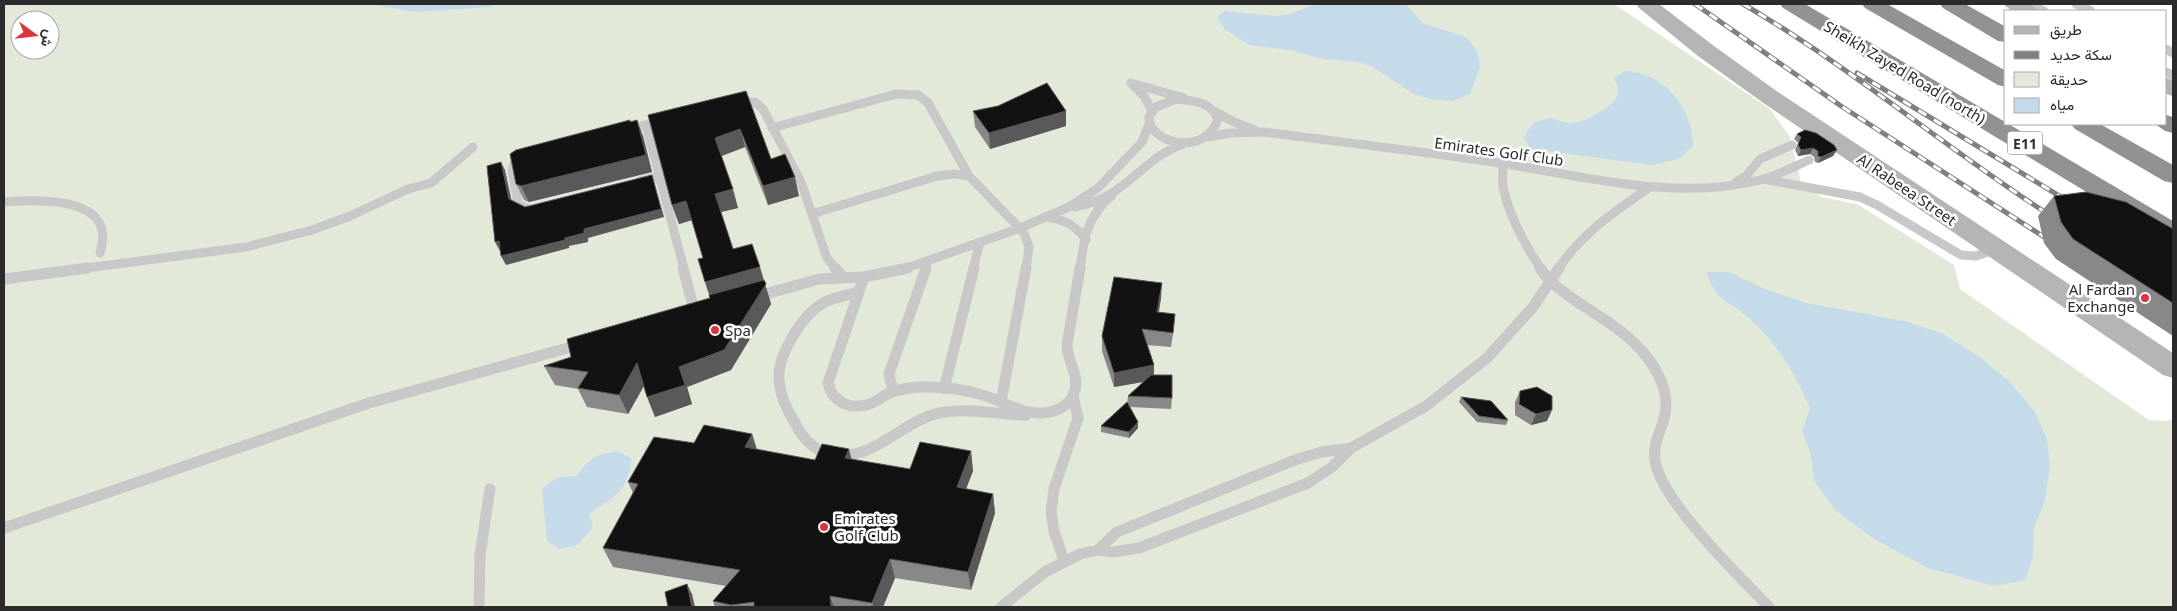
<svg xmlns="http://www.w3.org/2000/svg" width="2177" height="611" font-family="'Noto Sans',Vazirmatn,sans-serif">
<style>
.green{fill:#e2e9d9;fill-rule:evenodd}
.water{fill:#c5dbe9}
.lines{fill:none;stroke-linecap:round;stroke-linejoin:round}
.lane-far1{stroke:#c8c8c8;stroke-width:9}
.lane{stroke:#c8c8c8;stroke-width:11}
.secondary{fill:#b5b5b5;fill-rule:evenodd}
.highway{fill:#929292;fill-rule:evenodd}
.rail-casing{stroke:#808080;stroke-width:5}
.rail{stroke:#fff;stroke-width:3;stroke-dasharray:9;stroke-linecap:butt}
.wall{fill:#888}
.shaded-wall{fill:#595959}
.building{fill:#121212;stroke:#595959}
.poi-dot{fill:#de323f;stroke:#fff;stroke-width:2}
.labels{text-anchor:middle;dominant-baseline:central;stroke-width:5;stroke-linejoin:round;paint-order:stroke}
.shield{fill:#fff;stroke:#6b6b6b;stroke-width:1}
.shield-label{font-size:14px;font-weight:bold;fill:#2b2b2b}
.street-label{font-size:15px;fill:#2b2b2b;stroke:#fff}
.poi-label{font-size:15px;fill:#2b2b2b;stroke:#fff;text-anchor:start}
</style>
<rect width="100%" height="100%" fill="#fff"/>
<path class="green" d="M4,4h1610l156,105 20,28 11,45 20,15 36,7 97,61 6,24 189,131 18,1 6,-3v189h-2169zM20,20h30v30h-30z"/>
<path class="water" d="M366,4h128l-3,3 -74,5z
M1316,4h90l16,19 44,14 12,15 2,15 -10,27 -17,7 -23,-2 -16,-5 -41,-27 -14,-5 -36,-3 -33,-9 -41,-5 -23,-15 -9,-12 7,-7 52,5 13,-2z
M1625,71c39,1 67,36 68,74l-14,14 -27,6 -122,-16 -6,-11c3,-7 8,-14 15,-17 17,-6 16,1 30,2 14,1 46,-16 49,-30 1,-5 -2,-10 -4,-15z
M1706,272h23l36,17 41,14 98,18 39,13 37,23 30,25 25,30 12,27 3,27 -6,38 -10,23 -1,30 -8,23 -31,6 -66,-18 -54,-29 -39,-29 -21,-30 -3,-25 -9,-24 8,-23c-15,-34 -33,-65 -61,-90 -22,-19 -31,-14 -43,-46z
M619,452l12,6c-2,33 -17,39 -42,56l4,13 -15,18 -19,4 -12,-8 -5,-52 15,-12 20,-1c12,-18 20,-23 42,-24z"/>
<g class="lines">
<path class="lane-far1" d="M2028,4l16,7
M2076,4l15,7
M2166,49l7,4
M2166,72l7,3
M1131,83l53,15
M1132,84l12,12 8,15
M1176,99c18,2 34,2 42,20 -13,39 -70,24 -69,-2l7,-10z
M738,102h17l8,7 38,73 26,76 9,11
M1214,111l20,11 21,8
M646,125l38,144
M772,128l124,-34 22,1 10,8 41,73 55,57 5,14 -3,22
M626,130l37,-10
M1208,137l22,-4 34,-1c76,10 153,19 229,30 88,13 179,40 267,18 17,-4 33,-13 49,-20
M523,158l-9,5 -2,7 6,34 11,5
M1503,164c0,8 -1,16 0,23 6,28 22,58 38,82
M1763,179l97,18 17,8 84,50 15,1 20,-7
M640,181l20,-5
M1736,182l10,-6 14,-17 32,-14
M4,202c26,-2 90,-6 98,28 2,8 0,16 -2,23
M1075,207c52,-9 64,-47 108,-63
M812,214l125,-38 17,-2 15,2
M1046,217c17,2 30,8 40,23
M79,269l167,-22 66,-17 38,-14 58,-27 23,-6 42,-36
M904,269l116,-41 49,-21 29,-19 44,-46 7,-18
M925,269l3,-8
M973,269l7,-27
M1080,269c4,-32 7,-52 32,-74
M1558,269c24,-36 57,-58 92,-82"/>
<path class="lane" d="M683,268l12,45
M835,268l8,9
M1540,268c10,16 24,24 39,35 28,18 57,35 75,64 12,20 16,39 7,61 -4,10 -8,21 -6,33 7,41 84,115 114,146
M864,277l-36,106c5,22 28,29 48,18 5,-3 10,-7 16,-9 11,-4 23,-5 34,-5 17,0 36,2 53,7 27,7 51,28 80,15 8,-4 14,-11 16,-19 4,-15 -8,-30 -8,-45l13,-77
M4,279l84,-11
M859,292c-12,3 -25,5 -36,11 -21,12 -46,53 -44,77 1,15 8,30 16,43 8,16 20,29 39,32 39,5 66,-31 101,-41 30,-8 61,1 91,1
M755,297l64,-18 45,-2 44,-9
M944,389l30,-121
M893,391l-4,-17 37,-106
M1001,402l25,-134
M4,528l365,-125 213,-59
M1098,550l19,-18 178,-72 27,-8 29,-4
M1064,561l-10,-30 -3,-19 3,-23 24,-71 -5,-22
M479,607l1,-52 10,-66
M1001,607l44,-35 35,-18 18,-4 15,2 26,-4 169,-65 24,-16 19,-19 75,-42 61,-48 46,-51 26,-39"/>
<path class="secondary" d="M1636,4h23l55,42 64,46 395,261v25l-10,-3 -401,-273 -64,-46 -59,-48z
M2003,4h27l9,7h-27z
M2166,78l7,2v16l-7,-2z"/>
<path class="highway" d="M1780,4h25l368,217v21l-9,-3 -381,-231z
M1862,4h25l119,67v16l-8,-2 -133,-77z
M1940,4h25l41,23v15l-8,-1 -55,-33z
M2166,115l7,2v16l-8,-2 -10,-7h11z
M2071,124h29l73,41v18l-9,-2 -89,-52z"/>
<defs>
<path id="rail" d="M1695,4l146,102 214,138
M1743,4c108,63 205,146 311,214
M1857,73l214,130"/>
</defs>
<use href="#rail" class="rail-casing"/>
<use href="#rail" class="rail"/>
</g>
<path class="wall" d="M746,91l25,68 28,37 -31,9 -23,-58 -23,9 16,52 -17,4 12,37 31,32 7,23 -40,66 -44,17 5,17 -37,13 -11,-31 -16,28 -41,-7 -9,-18 -23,-4 -11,-19 27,-9 139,-59 -7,-40 -11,-38 -13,4 -7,-19z
M973,111l93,15 -76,23 -15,-22z
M630,122l13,14 9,36 -123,30 -5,-2 -8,-16z
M1797,134l36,22 -15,7 -3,-1 -1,-5 -4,-3 -12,2 -3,-6 3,-7 -4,-4z
M2054,196l119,33v107l-117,-77 -12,-16 -6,-27z
M1161,298l-2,14 15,16 -3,19 -24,-2 7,30 18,23 -1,11 -41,-2 8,15v6l-9,10 -28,-6v-6l26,-22 1,-8 15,-14 -29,5 -12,-36v-15z
M1520,391l27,30 -16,4 -16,-10v-13z
M1461,397l47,23 -2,5 -29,-3 -18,-20z
M752,434l5,16 58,10h37l58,9 61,-18 2,20 -7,18 27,5 2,19 -24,77 -76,-12 -12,29h-168l-2,-6 13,-15 -113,-19 -10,-19 30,-55 -5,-11 66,-39z"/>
<path class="shaded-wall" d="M1066,111v15l-76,23 -1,-16z
M637,120l6,16 9,36 -123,30 -8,-16z
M740,129l5,18 -24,9 -6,-18z
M1813,148l-3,6 -12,2 3,-6z
M1837,150l-4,6 -15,7 3,-6z
M501,162l4,8 8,37 -4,-8z
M652,175l12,42 -76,21v4l-19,4v2l-63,17 -5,-9 64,-18z
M795,177l4,19 -31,9 -5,-19z
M733,189l5,19 -17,4 -6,-18z
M686,201l6,19 -13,4 -7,-19z
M499,241l4,9 -3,1 -5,-9z
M760,267l11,37 -40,66 -44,17 5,17 -37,13 -8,-20 32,-30 32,-66 -6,-19z
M1162,283l-1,15 -5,28 1,-14z
M637,363l9,19 -18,32 -9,-19z
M1154,365v15l-40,7v-14z
M1552,410l-5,11 -16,4 5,-11z
M1138,422v6l-9,10v-6z
M752,434l6,19 -13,-6z
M849,449l5,20 -9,-11z
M971,451l2,20 -14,36 -2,-20z
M993,494l2,19 -24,77 -3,-18z
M890,559l5,19 -12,29h-9l-2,-4z
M687,584l5,10 3,13h-3z
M830,596l4,11h-3z"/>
<path class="building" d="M1047,83l19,28 -77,22 -16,-22 25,-5z
M746,91l25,68 14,-5 10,23 -32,9 -23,-57 -25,9 18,51 -18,5 18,55 19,-5 8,23 -55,15 -7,-23 5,-1 -17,-57 -14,4 -24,-90z
M630,120v2l7,-2 9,35 -125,31 -5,-2 -6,-30 6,-4z
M1805,130l11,3 18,12 3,5 -16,7 -3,-1v-5l-5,-3 -12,2 -3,-5 3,-8 -4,-3z
M501,162l8,37 16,8 127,-32 9,34 -77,20v4l-19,5v2l-64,16 -2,-15 -4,1 -8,-76z
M2086,192l40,10 47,27v74l-100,-64 -12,-17 -7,-26z
M1114,277l48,6 -5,29 18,2 -2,19 -31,-4 12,36 -40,8 -12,-37z
M764,280l2,4 -42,66 -45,17 6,18 -38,12 -10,-34 -18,32 -41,-7 10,-16 -44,-6 27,-9 -4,-18 143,-41 -1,-3z
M1151,375h21v23l-44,-2z
M1537,387l15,9v14l-16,4 -17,-10 1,-13z
M1461,397l30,4 17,19 -29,-4z
M1127,402l11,20 -9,10 -28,-6z
M704,425l48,9 -7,13 70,13 7,-16 27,5 -4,9 65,11 10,-27 51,9 -14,36 36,7 -25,78 -78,-13 -18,44 -42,-7 1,11h-77v-5l-23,3 -18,-4 27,-31 -137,-22 35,-64 -10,-2 26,-45 40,6z
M687,584l5,23h-24l-3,-15z"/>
<g class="poi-dot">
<circle cx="2145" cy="298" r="5"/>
<circle cx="715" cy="330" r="5"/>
<circle cx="824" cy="527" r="5"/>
</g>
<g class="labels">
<rect class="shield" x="2007.5" y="131.5" width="35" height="23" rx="4"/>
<g class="shield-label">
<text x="2025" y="143">E11</text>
</g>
<g class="street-label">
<text transform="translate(1905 72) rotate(31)">Sheikh Zayed Road (north)</text>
<text transform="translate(1499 151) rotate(8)">Emirates Golf Club</text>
<text transform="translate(1907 189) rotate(34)">Al Rabeea Street</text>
</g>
<g class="poi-label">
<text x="2135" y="289" text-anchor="end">Al Fardan<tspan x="2135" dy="17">Exchange</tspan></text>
<text x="725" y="330">Spa</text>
<text x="834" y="518">Emirates<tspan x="834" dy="17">Golf Club</tspan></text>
</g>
</g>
<rect width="2177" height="611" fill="none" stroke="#2b2b2b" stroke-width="10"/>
<rect x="2004" y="10" width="162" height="115" fill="#ffffff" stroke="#aaaaaa"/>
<rect x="2014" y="26" width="25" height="8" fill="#b5b5b5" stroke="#aaaaaa"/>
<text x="2050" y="35" font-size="15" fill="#2b2b2b">طريق</text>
<rect x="2014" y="51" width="25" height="8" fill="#808080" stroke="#aaaaaa"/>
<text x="2050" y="60" font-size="15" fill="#2b2b2b">سكة حديد</text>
<rect x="2014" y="72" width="25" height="15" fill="#e2e9d9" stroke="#aaaaaa"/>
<text x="2050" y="85" font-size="15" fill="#2b2b2b">حديقة</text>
<rect x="2014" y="98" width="25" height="15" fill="#c5dbe9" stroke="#aaaaaa"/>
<text x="2050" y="110" font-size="15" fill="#2b2b2b">مياه</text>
<g transform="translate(35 35) rotate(105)"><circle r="24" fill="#ffffff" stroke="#aaaaaa"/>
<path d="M0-4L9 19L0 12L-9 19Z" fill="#de323f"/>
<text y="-8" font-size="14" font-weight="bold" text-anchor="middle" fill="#2b2b2b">ش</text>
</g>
</svg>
